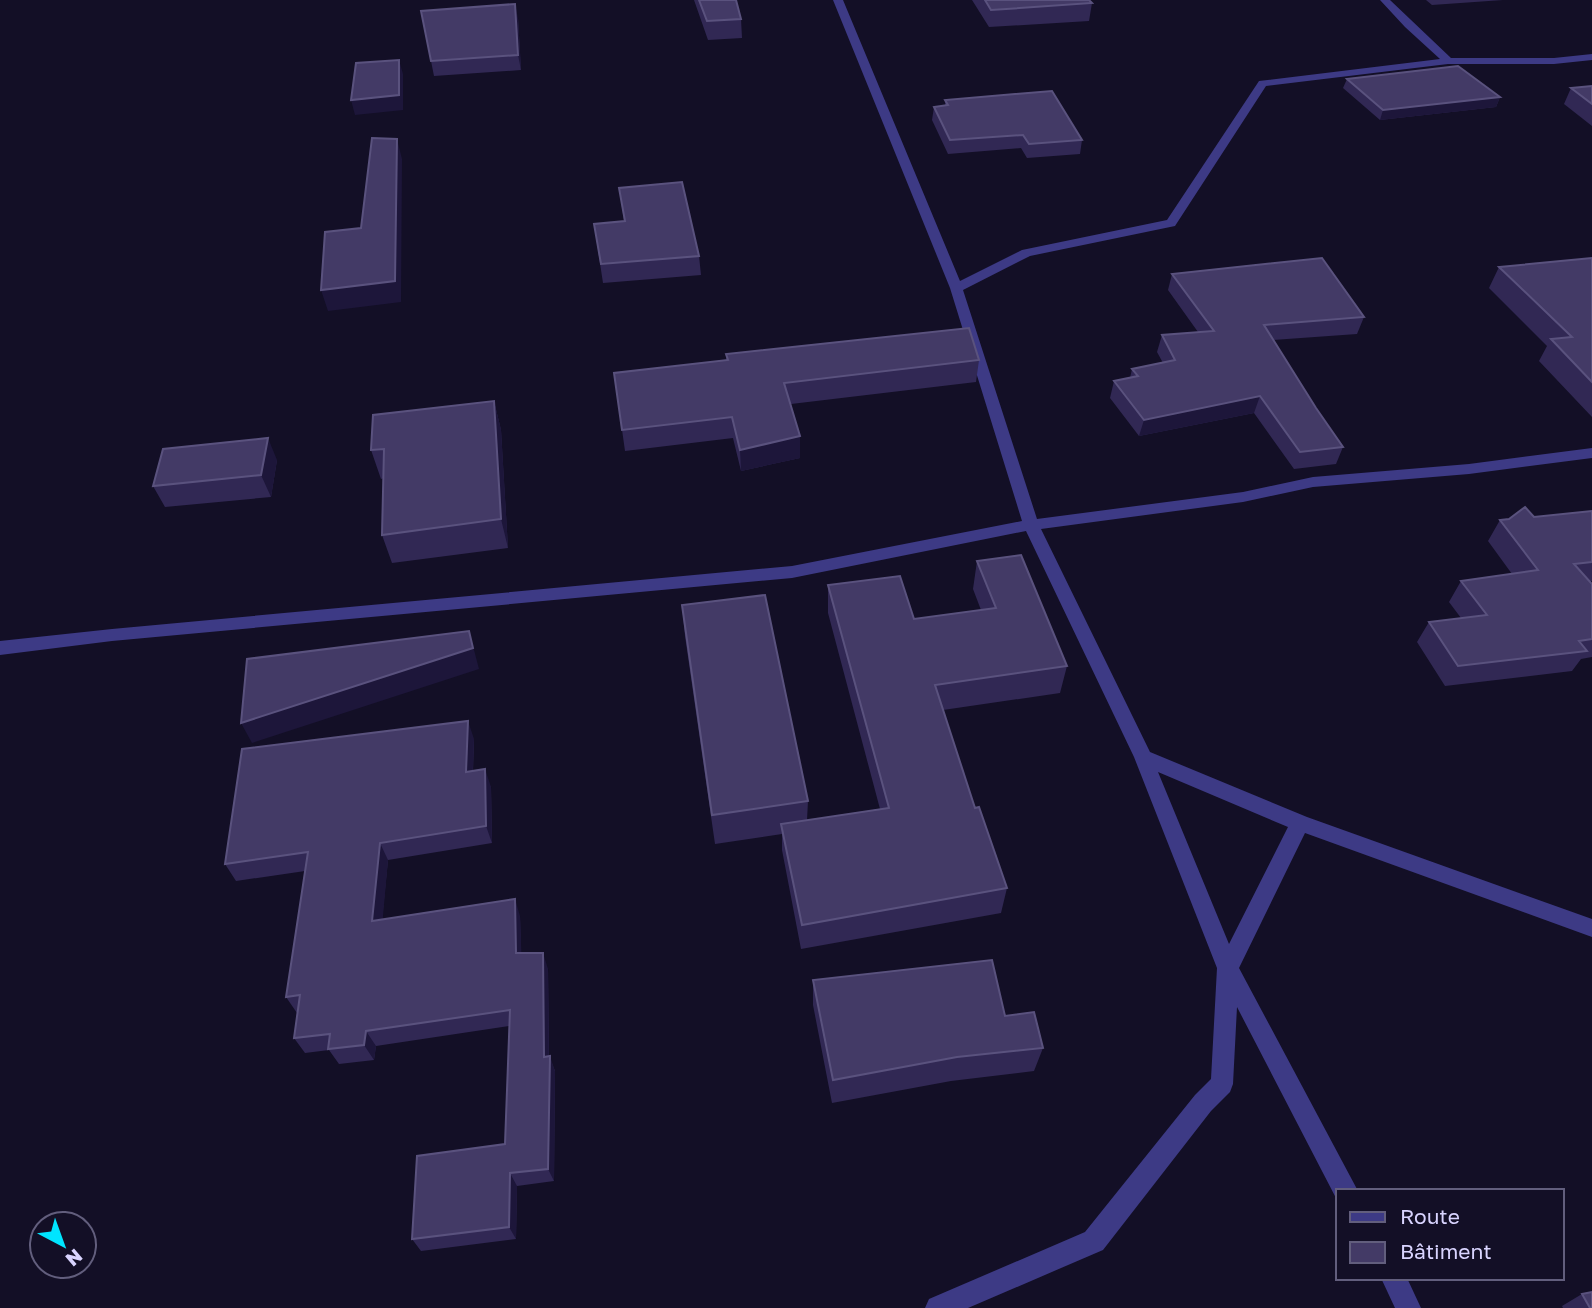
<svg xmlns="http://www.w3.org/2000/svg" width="1592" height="1308" font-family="'Golos Text',sans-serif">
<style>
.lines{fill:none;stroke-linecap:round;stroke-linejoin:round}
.minor{fill:#3d3a85;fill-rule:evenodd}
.wall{fill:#312854}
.shaded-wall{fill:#1d163a}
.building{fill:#433a66;stroke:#5a527e;stroke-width:2}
</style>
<rect width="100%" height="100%" fill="#130f26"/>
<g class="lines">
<path class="minor" d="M833,0h10l117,281 62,-31 145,-30 92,-139 181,-22 -35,-32 -25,-27h10l61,58h103l38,-4v6l-38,4h-106l-182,22 -91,140 -145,30 -67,34 74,229 206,-27 70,-15 156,-13 123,-16v10l-123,16 -156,13 -70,15 -202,27 109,223 157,65 285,102v18l-287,-104 -66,135 119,223h-20l-1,9 -100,-193 -4,77 -3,8 -19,19 -108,139 -135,58h-43l4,-9 156,-67 110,-137 16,-16 6,-111 -83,-211 -108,-226 -234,47 -680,63 -112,14v-14l112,-12 680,-63 230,-45 -72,-233zM1158,772l130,55 -59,117z
M1381,1278h26l14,30h-26z"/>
</g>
<path class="wall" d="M694,0h42l5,19 1,19 -34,2z
M972,0h117l3,3 -3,18 -100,6z
M1426,0h77l-71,5z
M421,11l97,7 3,52 -87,6z
M1347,79l153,18 -4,10 -116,13 -37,-32z
M1592,86v40l-28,-22 7,-16z
M945,100l137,40 -2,14 -53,4 -6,-10 -73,6 -16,-34 2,-13 11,-1z
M619,188l80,68 2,19 -98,8 -9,-59 30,-3z
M1592,258v159l-53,-56 8,-15 -58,-58 10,-21z
M1172,274l192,43 -7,17 -84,6 43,68 27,39 -7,17 -42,5 -40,-56 -115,23 -29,-38 4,-17 16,-3 2,-9 31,-6 -6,-11 5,-17 36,-3 -30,-42z
M726,354l253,6 -3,22 -185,22 9,54 -59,13 -8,-33 -108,13 -11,-78 112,-13z
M494,401l7,29 7,118 -116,15 -10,-28 2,-57 -3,1 -10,-29z
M277,460l-6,37 -106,10 -12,-21z
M1592,511v70h-2l2,3v73l-11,2 -9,12 -127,15 -28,-44 12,-20 32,-4 -12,-16 12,-21 51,-7 -24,-33 12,-21z
M977,561l90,105 -7,27 -117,17 32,98 32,80 -6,25 -200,36 -19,-99v-16l-67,10 -30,-208 -3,-31 126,196 -1,19 73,-11 -52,-196v-28l86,34 67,-9 -8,-21z
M474,739l-1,32 18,16 1,56 -104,17 -6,60 138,-4 1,37 27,16 1,87 6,15 -1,110 -37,5 -1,53 -95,12 -9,-12 93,-95 4,-118 -133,20 -2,14 -35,4 -10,-14 -24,3 -11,-15 3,-25 -11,-16 19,-126 -69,10 -11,-17z
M813,980l192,36 38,32 -9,23 -83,10 -119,22 -19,-98z
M1582,1294l10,14h-29l-1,-2z"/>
<path class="shaded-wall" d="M515,4l3,14 3,52 -3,-15z
M399,60l4,14v36l-48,5 -4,-15z
M1500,97l-4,10 -116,13 3,-10z
M397,139l5,20 -1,143 -73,9 -7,-21 74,-9z
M1260,396l-6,17 -115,23 5,-16z
M494,401l7,29 7,118 -7,-29z
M800,436v22l-59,13 -1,-21z
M268,438l9,22 -6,37 -10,-22z
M469,631l10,38 -227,74 -11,-20z
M468,721l6,18 -2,51 -6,-18z
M485,769l6,18 1,56 -6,-17z
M380,843l8,17 -7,78 -9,-17z
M515,899l5,17 2,53 -6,-16z
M543,953l5,16 1,102 -5,-14z
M366,1031l10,15 -2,14 -10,-15z
M550,1056l5,15 -1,110 -6,-12z
M510,1173l7,13 -1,53 -7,-12z"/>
<path class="building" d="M699,0h37l5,19 -34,2z
M985,0h104l3,3 -101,7z
M515,4l3,51 -87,6 -10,-50z
M399,60v35l-48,5 5,-37z
M1458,66l42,31 -117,13 -36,-31z
M1592,86v18l-21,-16z
M1052,91l30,49 -53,4 -6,-9 -73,5 -16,-33 14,-2 -3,-5z
M372,138l25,1 -2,142 -74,9 4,-58 36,-4z
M682,182l17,74 -98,8 -7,-40 31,-3 -6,-33z
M1322,258l42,59 -100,8 52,83 27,39 -43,5 -40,-56 -116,24 -30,-39 24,-5 -6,-7 43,-9 -13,-25 52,-4 -42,-57z
M1592,258v124l-41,-43 21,-2 -73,-70z
M969,328l10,32 -195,23 16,53 -60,14 -8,-33 -110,13 -8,-57 114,-13 -2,-6z
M494,401l7,118 -119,16 2,-86 -13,1 2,-35z
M268,438l-7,37 -108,11 10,-37z
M1525,507l9,10 58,-6v51l-18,2 18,20v55l-13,2 8,10 -129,15 -29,-44 58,-7 -26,-34 77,-11 -38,-50 9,-1z
M1021,555l46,111 -132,19 40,123 4,-1 28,81 -205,37 -21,-101 108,-16 -61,-223 72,-9 14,43 82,-11 -19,-47z
M765,595l43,206 -96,14 -30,-210z
M469,631l4,17 -232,75 6,-64z
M468,721l-2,51 19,-3 1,57 -106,17 -8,78 143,-22 1,54h27l1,104 6,-1 -2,113 -38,4 -1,54 -97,12 5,-83 88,-12 5,-134 -144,21 -2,14 -36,4 2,-15 -36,4 6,-43 -14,2 22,-145 -83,12 17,-115z
M992,960l13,56 29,-4 9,36 -86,9 -124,23 -20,-100z
M1592,1292v16h-2l-8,-14z"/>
<rect x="1336" y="1189" width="228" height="91" fill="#130f26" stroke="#625e7d" stroke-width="2"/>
<rect x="1350" y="1212" width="35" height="10" fill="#3d3a85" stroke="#625e7d" stroke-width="2"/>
<text x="1400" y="1224" font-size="21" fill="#d9d4ff">Route</text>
<rect x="1350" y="1242" width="35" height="21" fill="#433a66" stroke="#625e7d" stroke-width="2"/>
<text x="1400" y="1259" font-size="21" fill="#d9d4ff">Bâtiment</text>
<g transform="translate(63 1245) rotate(139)"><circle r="33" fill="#130f26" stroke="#625e7d" stroke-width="2"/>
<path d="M0-5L12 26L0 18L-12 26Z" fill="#00e5ff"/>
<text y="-10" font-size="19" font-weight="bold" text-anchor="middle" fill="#d9d4ff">N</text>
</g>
</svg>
